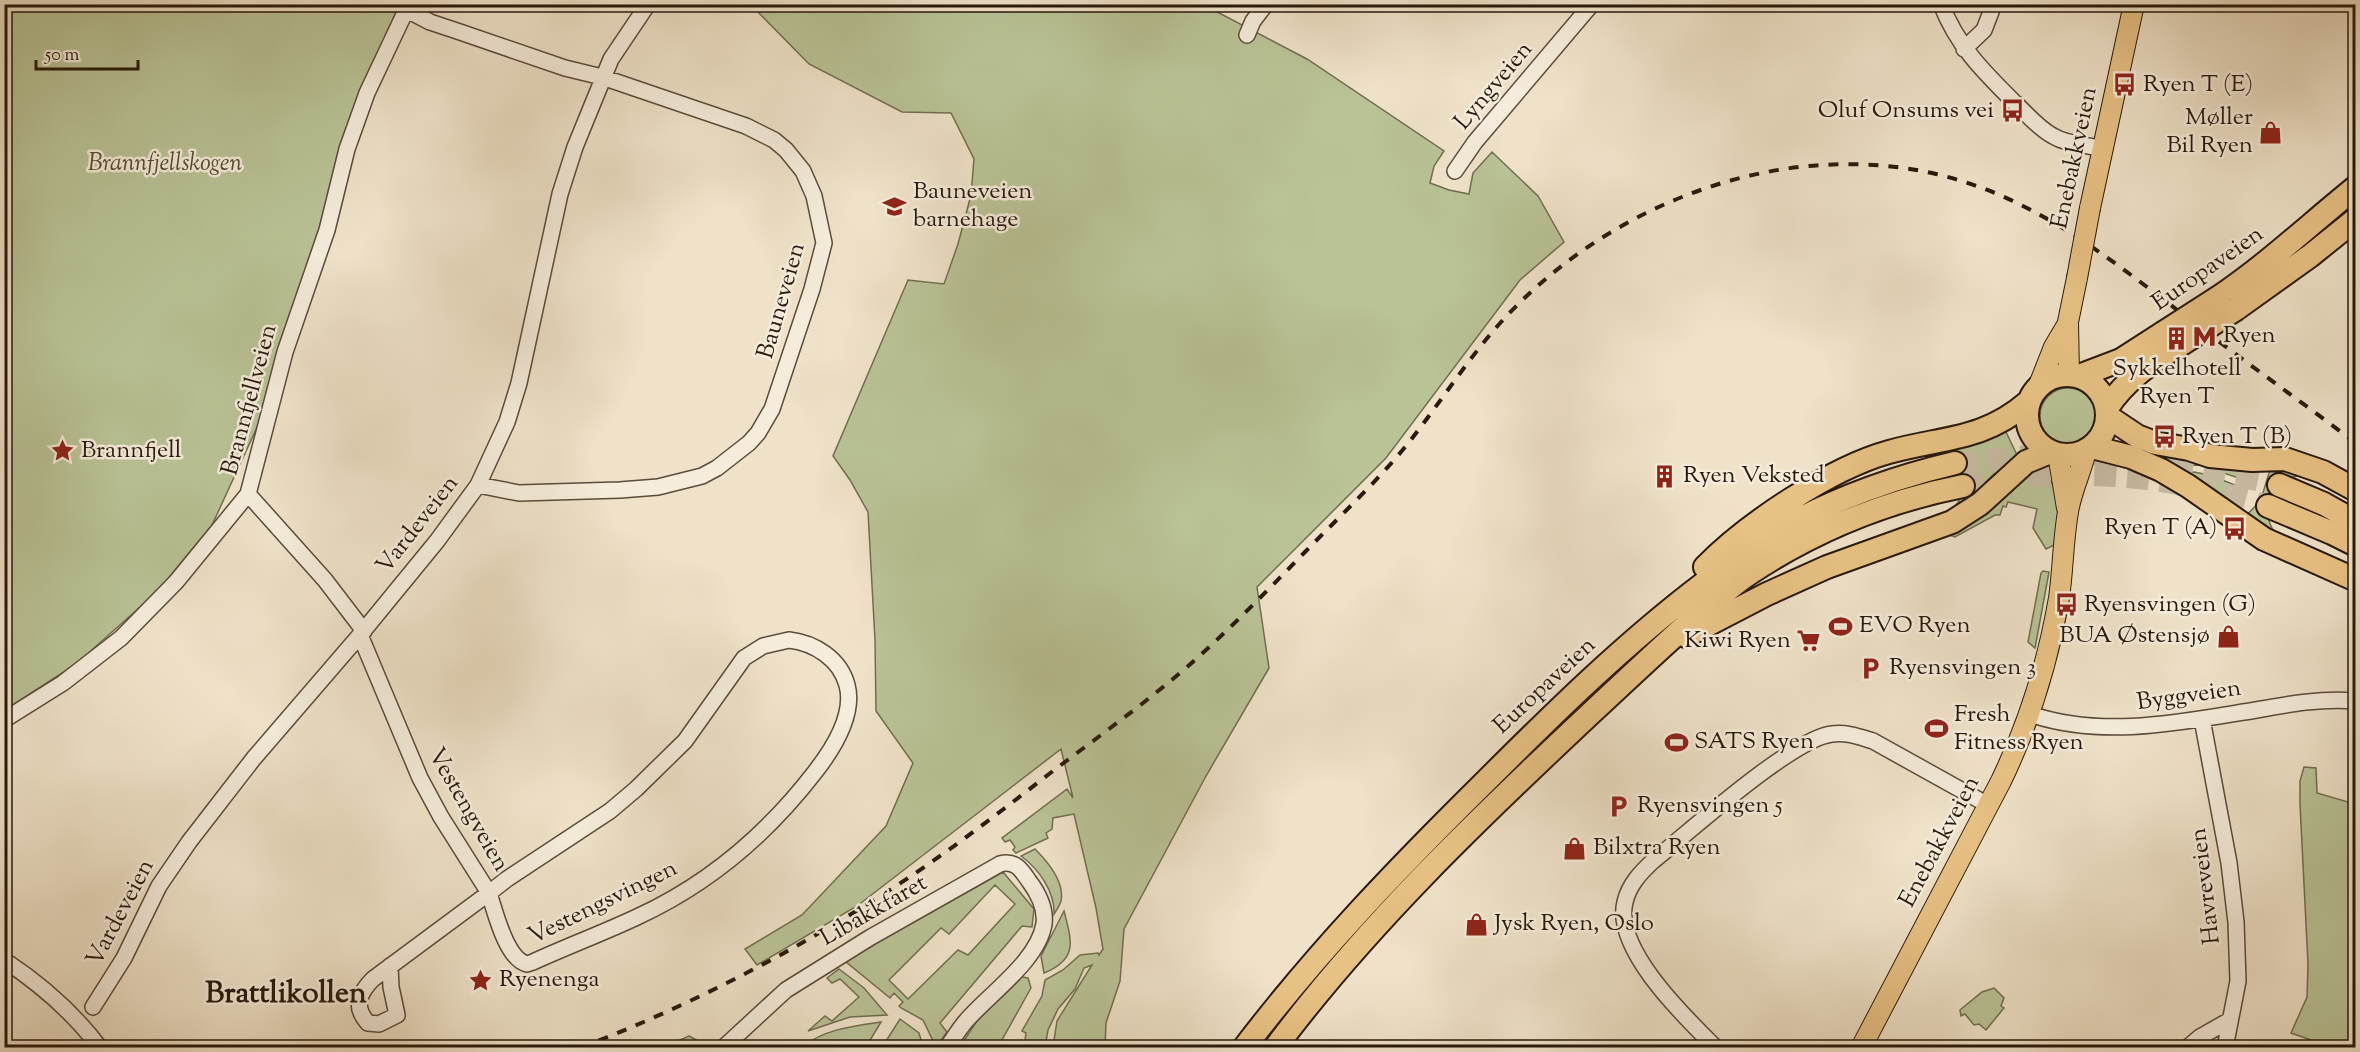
<svg xmlns="http://www.w3.org/2000/svg" width="2360" height="1052" font-family="'Sorts Mill Goudy',serif">
<style>
.green{fill:#b9c396;stroke:#706e51;stroke-width:1.5;fill-rule:evenodd}
.lines{fill:none;stroke-linecap:round;stroke-linejoin:round}
.highway-tunnel{stroke:#c7baa2;stroke-width:22;stroke-dasharray:22 11;stroke-linecap:butt}
.minor-casing{stroke:#5a4b3b;stroke-width:18}
.major-casing{stroke:#28190c;stroke-width:22}
.highway-casing{stroke:#28190c;stroke-width:26}
.minor{stroke:#f5ecdb;stroke-width:15}
.major{stroke:#e8c184;stroke-width:20}
.highway{stroke:#e8c184;stroke-width:22}
.rail{stroke:#28190c;stroke-width:4;stroke-dasharray:10 10;stroke-linecap:butt}
.major-bridge-casing{stroke:#28190c;stroke-width:22;stroke-linecap:butt}
.highway-bridge-casing{stroke:#28190c;stroke-width:26;stroke-linecap:butt}
.major-bridge{stroke:#e8c184;stroke-width:20}
.highway-bridge{stroke:#e8c184;stroke-width:22}
.labels{text-anchor:middle;dominant-baseline:central;stroke-width:5;stroke-linejoin:round;paint-order:stroke}
.poi-label{font-size:24px;fill:#28190c;stroke:#f5ecdb;text-anchor:start}
.street-label{font-size:24px;fill:#28190c;stroke:#f5ecdb}
.park-label{font-size:24px;font-style:italic;fill:#544c35;stroke:#f5ecdb}
.district-label{font-size:30px;font-weight:bold;fill:#28190c;stroke:#f5ecdb}
</style>
<rect width="100%" height="100%" fill="#efe2c8"/>
<filter id="stains"><feTurbulence type="fractalNoise" baseFrequency=".00333" numOctaves="4"/><feColorMatrix values="0 0 0 0 .2 0 0 0 0 .09 0 0 0 0 .02 0 0 0 .5 -.17"/></filter>
<radialGradient id="worn" r=".72"><stop offset=".6" stop-color="#630" stop-opacity="0"/><stop offset="1" stop-color="#630" stop-opacity=".3"/></radialGradient>
<path class="green" d="M5,5h396l-124,379 -65,141 -55,67 -81,72 -71,46z
M751,5h453l103,54 137,92 -10,15 -4,17 19,7 20,4 4,-21 19,-21 46,44 26,46 -44,38 -134,178 -129,129 12,81 -63,108 -82,153 -4,52 -14,42 -1,24h-52l4,-26 35,-56 -8,3 -9,21 -17,20 -10,21 -3,17h-26v-1l5,1 2,-14 -4,-2 20,-35 3,-16 18,-10 17,-15 18,-2 1,2 4,-6 -7,-41 -22,-94 -21,4 -1,11 -6,4 2,5 -32,15 -3,-3 2,-3 -5,-7 -5,2 -3,-4 65,-49 6,9 -12,-49 -204,157 -100,59 -12,-16 57,-34 84,-89 27,-63 -37,-52 -1,-71 -7,-128 -18,-32 -17,-24 75,-176 36,4 14,-40 13,-49 3,-36 -23,-46 -49,-1 -93,-48z
M2040 416a28 28 0 1 1 56 0a28 28 0 1 1-56 0Z
M2006,432l11,23 -18,14 -27,27 -19,13c21,-24 12,-51 -19,-59z
M2137,445l93,17 10,10 1,7 -40,-14 -31,1z
M2272,466l29,10c-30,1 -43,33 -26,57l-31,-16c24,-20 17,-27 28,-51z
M2033,472c33,4 26,48 23,72l-10,5 -13,-21 4,-19 -29,-7 -2,5 -3,-1 -3,9h-5l-40,22 -6,-2 40,-25 37,-37z
M2194,472l15,3 31,12 -3,7 -7,5h-4l-38,-26z
M2043,571l6,1 -14,76 -7,-6 13,-69z
M2304,767l12,1 1,25 38,11v243h-24l-40,-14 16,-36 1,-33 -8,-160v-23z
M1035,849c12,12 30,33 26,52 -1,4 -5,10 -7,13 1,-22 -15,-45 -33,-58z
M1003,872l31,37 -2,18 -10,-1 -82,97 7,9 -11,15 -13,-27 -22,-12 -2,-2 4,-4 -9,-9 -4,5 -45,-37zM995,885l20,19 -47,51 -10,-5 -50,49 -19,-19 52,-52 8,6z
M1064,911c8,31 14,48 -20,62l-3,-17z
M839,969l25,19 23,27 -37,2 -42,14 17,-15 7,5 27,-24 -19,-18 -8,4 -5,-5z
M1022,977l6,1 3,10 -33,59 -39,1 18,-27z
M1994,988l10,10 -3,8 3,2 -18,22 -7,-6 -5,1 -9,-11 -4,2 -1,-6 22,-18z
M900,1019l19,14 4,14h-26l-11,-6z
M881,1022l-15,25h-64c23,-18 51,-21 79,-25z
M689,1036l15,8 -4,3h-36z"/>
<g class="lines">
<path class="highway-tunnel" d="M2139,458l58,9 82,18
M1955,463l83,-8 69,-1
M1963,486c108,-21 200,-12 305,20"/>
<defs>
<path id="minor" d="M1941,4c17,43 42,67 74,99 12,11 23,25 38,33 15,9 33,8 49,13
M407,10l23,12 30,10 105,36 37,9 144,49 28,14 12,10 17,21 11,25 10,47 -12,46 -40,120 -14,24 -9,10 -32,25 -15,8 -44,11 -38,3 -101,3 -41,-8
M1247,35l6,-14 13,-17
M1964,49l20,-19 10,-26
M1455,171l20,-29 117,-138
M248,494l77,86 39,51
M360,635l60,143 21,39 48,76 -116,86c-14,14 -20,28 -5,44l11,1 18,-9 -6,-28 -1,-21
M789,640c26,3 51,19 58,45 8,30 -14,64 -32,87 -47,61 -106,112 -178,145 -34,16 -69,29 -104,45l-6,2c-21,-5 -32,-53 -38,-71l18,-14 103,-68 26,-22 49,-48 59,-83 19,-12z
M2030,714c73,25 152,8 226,-4 33,-6 66,-12 100,-9
M2202,719l27,144 7,59 2,59 -13,67
M4,720l59,-37 58,-45 55,-56 72,-88 37,-142 42,-122 20,-81 20,-56 42,-89
M4,960c38,25 69,52 96,88
M93,1007l31,-49 35,-72 30,-44 65,-84 106,-123 77,-94 41,-56 29,-63 12,-39 41,-189 15,-47 36,-88 37,-55
M723,1048l63,-58 85,-53 129,-73c15,-4 21,5 29,17 9,12 17,27 15,43 -6,37 -55,70 -78,97 -7,8 -13,18 -19,27
M1716,1048c-30,-30 -103,-99 -91,-146 4,-17 15,-29 28,-41 35,-28 140,-123 179,-127 15,-2 28,3 41,7l115,64
M2187,1048l13,-11 30,-17"/>
<path id="major" d="M2090,208l44,-204
M2069,374l-1,-52 9,-44
M2039,385l15,-38 13,-22
M2058,454l9,54
M1861,1048l140,-267c28,-58 47,-119 58,-183 4,-28 4,-57 9,-86 3,-20 13,-40 18,-61"/>
<path id="highway" d="M2219,297c49,-33 91,-73 137,-110
M2236,309l74,-53 46,-37
M2027 415a40 40 0 1 1 80 0a40 40 0 1 1-80 0Z
M2079,376l42,-16 42,-27
M2107,408c19,-29 44,-45 73,-63
M2107,416l30,20 18,7 34,6 21,7 42,4 33,-1 38,13 33,18
M2092,447l39,10 30,13 27,16 76,53 92,41
M2279,485l45,19 32,18
M2268,506l64,27 24,12
M1705,567c42,-43 126,-99 184,-115 53,-15 94,-11 139,-50
M1686,636l81,-42 60,-27 125,-45 28,-18 46,-42 24,-10
M1244,1048c73,-96 155,-181 240,-265 70,-70 140,-139 219,-199 30,-23 61,-45 93,-63 51,-27 104,-45 159,-58
M1275,1048c92,-123 203,-229 315,-334 31,-29 62,-58 93,-86 22,-19 43,-39 67,-55 65,-43 137,-72 213,-87"/>
</defs>
<use href="#minor" class="minor-casing"/>
<use href="#major" class="major-casing"/>
<use href="#highway" class="highway-casing"/>
<use href="#minor" class="minor"/>
<use href="#major" class="major"/>
<use href="#highway" class="highway"/>
<path class="rail" d="M580,1048c112,-43 219,-99 319,-164 52,-34 101,-72 150,-110 46,-35 94,-69 138,-107 41,-36 79,-75 117,-114 30,-31 62,-61 91,-94 38,-44 68,-95 107,-138 107,-117 277,-183 434,-147 99,23 174,85 253,145 55,42 111,82 167,124"/>
<defs>
<path id="major-bridge" d="M2077,278l13,-70"/>
<path id="highway-bridge" d="M2163,333l56,-36
M2180,345l56,-36"/>
</defs>
<use href="#major-bridge" class="major-bridge-casing"/>
<use href="#highway-bridge" class="highway-bridge-casing"/>
<use href="#major-bridge" class="major-bridge"/>
<use href="#highway-bridge" class="highway-bridge"/>
</g>
<defs>
<symbol id="bus-bare" viewBox="-9 -9 18 18"><path d="M-5-6H5V4H4V6H2V4H-2V6H-4V4H-5ZM-3.5-4V0h7V-4ZM-3.5 1.2v1.5H-2V1.2ZM2 1.2v1.5H3.5V1.2Z" fill="#8f2418" stroke="#f5ecdb" stroke-width="2.5" paint-order="stroke"/></symbol>
<symbol id="shop-bare" viewBox="-9 -9 18 18"><path d="M-5-2.5h2.3a2.7 3.5 0 0 1 5.4 0H5L5.5 6h-11ZM-1.5-2.5h3a1.5 2.3 0 0 0-3 0Z" fill="#8f2418" stroke="#f5ecdb" stroke-width="2.5" paint-order="stroke"/></symbol>
<symbol id="school-bare" viewBox="-9 -9 18 18"><path d="M0-5L7-2L0 1L-7-2ZM-4 1L0 2.5L4 1V4Q0 6-4 4Z" fill="#8f2418" stroke="#f5ecdb" stroke-width="2.5" paint-order="stroke"/></symbol>
<symbol id="metro-bare" viewBox="-9 -9 18 18"><path d="M-5.5 5V-5H-3L0 0L3-5H5.5V5H3V-.5L0 4L-3-.5V5Z" fill="#8f2418" stroke="#f5ecdb" stroke-width="2.5" paint-order="stroke"/></symbol>
<symbol id="building-bare" viewBox="-9 -9 18 18"><path d="M-4-6H4V6H1V3H-1V6H-4ZM-2.5-4.3h1.7v1.8h-1.7ZM.8-4.3h1.7v1.8H.8ZM-2.5-1h1.7V.8h-1.7ZM.8-1h1.7V.8H.8Z" fill="#8f2418" stroke="#f5ecdb" stroke-width="2.5" paint-order="stroke"/></symbol>
<symbol id="sight-bare" viewBox="-9 -9 18 18"><path d="M0-6L1.8-2.2L6-1.7L2.9 1.2L3.7 5.4L0 3.3L-3.7 5.4L-2.9 1.2L-6-1.7L-1.8-2.2Z" fill="#8f2418" stroke="#f5ecdb" stroke-width="2.5" paint-order="stroke"/></symbol>
<symbol id="stadium-bare" viewBox="-9 -9 18 18"><path d="M0-5a6.5 5 0 1 0 0 10a6.5 5 0 1 0 0-10ZM-3.5-1.8h7v3.6h-7Z" fill="#8f2418" stroke="#f5ecdb" stroke-width="2.5" paint-order="stroke"/></symbol>
<symbol id="supermarket-bare" viewBox="-9 -9 18 18"><path d="M-6-5.5h2.5l.6 2H6L4.5 2H-2.5L-4.4-4H-6ZM-1.5 3.2a1.3 1.3 0 1 0 .1 0ZM3 3.2a1.3 1.3 0 1 0 .1 0Z" fill="#8f2418" stroke="#f5ecdb" stroke-width="2.5" paint-order="stroke"/></symbol>
<symbol id="parking-bare" viewBox="-9 -9 18 18"><path d="M-3.5-5.5H1a3.5 3.5 0 0 1 0 7H-1V5.5H-3.5ZM-1-3.4V-.6H.8a1.4 1.4 0 0 0 0-2.8Z" fill="#8f2418" stroke="#f5ecdb" stroke-width="2.5" paint-order="stroke"/></symbol>
</defs>
<g fill-rule="evenodd">
<use href="#bus-bare" x="2108" y="68" width="33" height="33"/>
<use href="#bus-bare" x="1996" y="94" width="33" height="33"/>
<use href="#shop-bare" x="2254" y="116" width="33" height="33"/>
<use href="#school-bare" x="878" y="190" width="33" height="33"/>
<use href="#metro-bare" x="2188" y="320" width="33" height="33"/>
<use href="#building-bare" x="2160" y="322" width="33" height="33"/>
<use href="#bus-bare" x="2148" y="420" width="33" height="33"/>
<use href="#sight-bare" x="46" y="434" width="33" height="33"/>
<use href="#building-bare" x="1648" y="460" width="33" height="33"/>
<use href="#bus-bare" x="2218" y="512" width="33" height="33"/>
<use href="#bus-bare" x="2050" y="588" width="33" height="33"/>
<use href="#stadium-bare" x="1824" y="610" width="33" height="33"/>
<use href="#shop-bare" x="2212" y="620" width="33" height="33"/>
<use href="#supermarket-bare" x="1792" y="624" width="33" height="33"/>
<use href="#parking-bare" x="1854" y="652" width="33" height="33"/>
<use href="#stadium-bare" x="1920" y="712" width="33" height="33"/>
<use href="#stadium-bare" x="1660" y="726" width="33" height="33"/>
<use href="#parking-bare" x="1602" y="790" width="33" height="33"/>
<use href="#shop-bare" x="1558" y="832" width="33" height="33"/>
<use href="#shop-bare" x="1460" y="908" width="33" height="33"/>
<use href="#sight-bare" x="464" y="964" width="33" height="33"/>
</g>
<g class="labels">
<g class="poi-label">
<text x="2143" y="85">Ryen T (E)</text>
<text x="1994" y="111" text-anchor="end">Oluf Onsums vei</text>
<text x="2253" y="118" text-anchor="end">Møller<tspan x="2253" dy="28">Bil Ryen</tspan></text>
<text x="913" y="192">Bauneveien<tspan x="913" dy="28">barnehage</tspan></text>
<text x="2223" y="336">Ryen</text>
<text x="2177" y="369" text-anchor="middle">Sykkelhotell<tspan x="2177" dy="28">Ryen T</tspan></text>
<text x="2182" y="437">Ryen T (B)</text>
<text x="81" y="451">Brannfjell</text>
<text x="1683" y="476">Ryen Veksted</text>
<text x="2217" y="528" text-anchor="end">Ryen T (A)</text>
<text x="2084" y="605">Ryensvingen (G)</text>
<text x="1859" y="626">EVO Ryen</text>
<text x="2210" y="636" text-anchor="end">BUA Østensjø</text>
<text x="1791" y="641" text-anchor="end">Kiwi Ryen</text>
<text x="1889" y="668">Ryensvingen 3</text>
<text x="1954" y="715">Fresh<tspan x="1954" dy="28">Fitness Ryen</tspan></text>
<text x="1694" y="742">SATS Ryen</text>
<text x="1637" y="806">Ryensvingen 5</text>
<text x="1593" y="848">Bilxtra Ryen</text>
<text x="1494" y="924">Jysk Ryen, Oslo</text>
<text x="499" y="980">Ryenenga</text>
</g>
<g class="street-label">
<text transform="translate(1494 86) rotate(-50)">Lyngveien</text>
<text transform="translate(2075 158) rotate(-78)">Enebakkveien</text>
<text transform="translate(2208 269) rotate(-35)">Europaveien</text>
<text transform="translate(782 301) rotate(-74)">Bauneveien</text>
<text transform="translate(250 400) rotate(-75)">Brannfjellveien</text>
<text transform="translate(418 525) rotate(-52)">Vardeveien</text>
<text transform="translate(1545 686) rotate(-43)">Europaveien</text>
<text transform="translate(2189 696) rotate(-8)">Byggveien</text>
<text transform="translate(468 810) rotate(60)">Vestengveien</text>
<text transform="translate(1940 842) rotate(-62)">Enebakkveien</text>
<text transform="translate(2206 886) rotate(-97)">Havreveien</text>
<text transform="translate(603 903) rotate(-26)">Vestengsvingen</text>
<text transform="translate(874 911) rotate(-30)">Libakkfaret</text>
<text transform="translate(121 913) rotate(-62)">Vardeveien</text>
</g>
<g class="park-label">
<text x="165" y="164">Brannfjellskogen</text>
</g>
<g class="district-label">
<text x="286" y="994">Brattlikollen</text>
</g>
</g>
<rect width="2360" height="1052" fill="none" stroke="#efe2c8" stroke-width="24"/>
<rect x="6" y="6" width="2348" height="1040" fill="none" stroke="#28190c" stroke-width="3"/>
<rect x="12" y="12" width="2336" height="1028" fill="none" stroke="#28190c" stroke-width="1.5"/>
<path d="M36 60v9h102v-9" fill="none" stroke="#28190c" stroke-width="3"/>
<text x="45" y="60" font-size="18" fill="#28190c" stroke="#f5ecdb" stroke-width="4.5" paint-order="stroke">50 m</text>
<rect width="100%" height="100%" filter="url(#stains)"/>
<rect width="100%" height="100%" fill="url(#worn)"/>
</svg>
